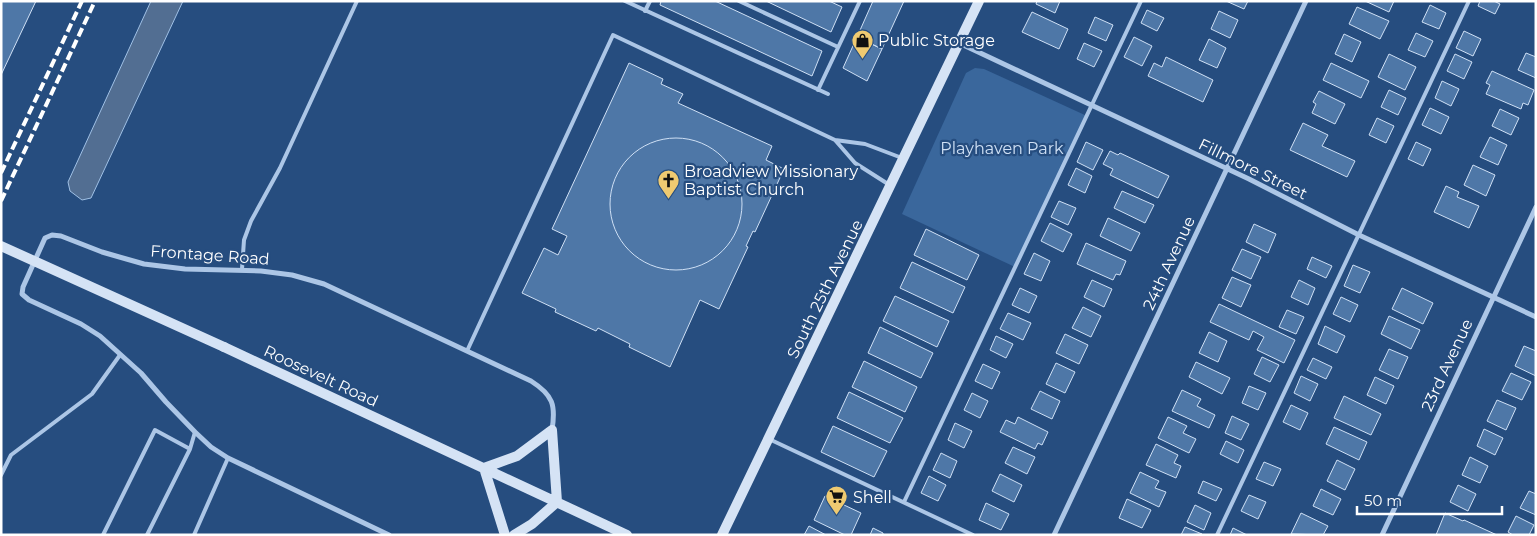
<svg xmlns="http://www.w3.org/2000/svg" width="1537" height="536" font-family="Montserrat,sans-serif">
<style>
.green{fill:#3a679c}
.water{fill:#526e92;stroke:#a0c1e6}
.building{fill:#4e77a7;stroke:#cfe0f5}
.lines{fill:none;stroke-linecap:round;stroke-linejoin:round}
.service{stroke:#acc6e6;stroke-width:4}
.minor{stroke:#acc6e6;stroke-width:5}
.secondary{stroke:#d5e3f5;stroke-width:10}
.rail{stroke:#fff;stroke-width:4;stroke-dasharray:9 4;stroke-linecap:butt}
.secondary-bridge{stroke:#d5e3f5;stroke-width:10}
.labels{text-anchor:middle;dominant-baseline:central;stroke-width:4.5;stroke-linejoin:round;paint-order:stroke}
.poi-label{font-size:16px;fill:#fff;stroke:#264d7f;text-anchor:start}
.park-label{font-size:16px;fill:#cfe0f5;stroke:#264d7f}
.street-label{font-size:16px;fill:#fff;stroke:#264d7f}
</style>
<rect width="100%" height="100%" fill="#264d7f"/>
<path class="green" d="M975,68l9,1 103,47 -72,151 -113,-53 64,-141z"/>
<path class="water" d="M151,1h32l-92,197 -9,2 -12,-9 -2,-9z"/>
<path class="building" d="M1,1h35l-35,74z
M661,1h54l107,50 -10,25 -152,-71z
M766,1h63l13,6 -11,25z
M873,1h31l-22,48 -25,-12z
M1037,1h23l-5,12 -19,-9z
M1226,1h22l-4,8z
M1365,1h29l-5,11z
M1480,1h14l6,3 -5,10 -17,-8z
M1430,5l16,8 -7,16 -17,-7z
M1357,7l32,14 -9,18 -31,-15z
M1147,10l17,8 -7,13 -16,-8z
M1219,11l19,9 -8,18 -19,-9z
M1032,12l36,17 -9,20 -37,-17z
M1095,17l18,8 -7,16 -18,-8z
M1464,31l17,8 -8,17 -17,-8z
M1416,33l17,8 -8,16 -17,-7z
M1344,34l17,8 -9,20 -17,-8z
M857,37l25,12 -15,32 -24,-13z
M1134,37l18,9 -10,20 -18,-9z
M1209,39l17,9 -9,20 -18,-8z
M1084,43l18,8 -8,16 -17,-8z
M1526,53l10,4v21l-18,-8z
M1389,54l27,13 -11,23 -27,-13z
M1455,54l17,8 -8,17 -17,-8z
M1166,57l47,23 -10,22 -55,-26 6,-13 8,4z
M629,63l34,16 -2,5 22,10 -5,9 94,43 -6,14 18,9 -29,63 -2,-1 -7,15 2,1 -29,62 -19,-9 -30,67 -41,-20 1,-3 -32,-16 -2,3 -41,-19 1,-3 -34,-16 22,-45 14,7 9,-19 -15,-7z
M1331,63l38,18 -8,17 -38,-18z
M1492,71l42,19 -6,15 -5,-2 -2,6 -35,-15 4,-9 -4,-2z
M1442,81l17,8 -8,17 -16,-8z
M1389,90l17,8 -8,17 -17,-8z
M1319,91l26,13 -10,20 -23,-11 4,-9 -3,-2z
M1430,108l19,9 -8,17 -19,-9z
M1500,109l19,9 -8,17 -19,-9z
M1377,118l17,8 -8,17 -17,-8z
M1303,123l25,12 -6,11 33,15 -8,16 -57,-27z
M1490,137l17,8 -9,20 -18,-8z
M610 204a66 66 0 1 1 132 0a66 66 0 1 1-132 0Z
M1086,142l17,8 -10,20 -16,-8z
M1416,142l15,7 -8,17 -15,-7z
M1110,151l8,4 2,-2 49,23 -11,22 -48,-23 3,-6 -10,-5z
M1473,165l22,10 -9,21 -22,-11z
M1076,168l16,8 -7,17 -17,-8z
M1446,186l13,6 -2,5 22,9 -10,22 -35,-16z
M1122,191l32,14 -9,18 -31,-15z
M1059,201l17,7 -8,17 -17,-8z
M1108,218l32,15 -9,18 -31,-15z
M1050,223l22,11 -9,18 -22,-11z
M1254,224l22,10 -8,19 -22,-11z
M926,229l53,26 -12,25 -53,-25z
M1086,243l40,18 -6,14 -4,-1 -3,6 -36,-16z
M1242,249l19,8 -10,22 -19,-9z
M1034,253l16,8 -9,20 -17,-7z
M1312,257l20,9 -6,12 -19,-9z
M912,262l53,25 -12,26 -53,-25z
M1353,265l17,7 -10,21 -16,-7z
M1232,277l19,8 -10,22 -19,-9z
M1092,280l20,9 -8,18 -20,-10z
M1299,280l16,8 -7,17 -17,-8z
M1020,288l17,8 -8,17 -17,-8z
M1402,288l31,15 -10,21 -31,-15z
M895,296l54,25 -12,26 -54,-26z
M1341,297l17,8 -8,17 -17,-8z
M1219,304l76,36 -11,23 -27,-13 7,-13 -11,-6 -4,9 -39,-18z
M1083,307l18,9 -10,21 -19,-9z
M1287,310l17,7 -8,17 -17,-7z
M1008,313l23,10 -8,17 -23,-11z
M1389,316l31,14 -9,19 -30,-15z
M1325,326l20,10 -8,17 -19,-9z
M880,327l53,26 -12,25 -53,-25z
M1209,332l18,9 -9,21 -19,-9z
M1065,334l23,11 -9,19 -23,-11z
M996,336l17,8 -7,14 -16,-8z
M1524,346l12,5v25l-21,-10z
M1389,349l19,8 -10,22 -19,-9z
M1262,357l17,8 -9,17 -16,-8z
M1313,358l19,9 -6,12 -19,-9z
M864,361l53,26 -12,25 -53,-25z
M1196,362l34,16 -8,16 -33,-17z
M1056,363l19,9 -10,21 -19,-9z
M983,364l17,8 -8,17 -17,-8z
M1511,373l20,9 -9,18 -20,-9z
M1301,376l17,8 -8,17 -16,-8z
M1375,377l19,9 -8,18 -19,-9z
M1249,386l17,7 -8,17 -16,-7z
M1182,390l19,9 -4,7 18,9 -6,13 -37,-17z
M1040,391l20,10 -8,18 -21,-10z
M849,392l54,26 -13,25 -53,-25z
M972,393l16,8 -8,17 -16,-8z
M1344,396l37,18 -10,21 -37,-17z
M1497,400l19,8 -10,22 -19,-9z
M1291,405l17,8 -8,17 -17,-8z
M1232,416l17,8 -8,16 -16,-7z
M1018,417l30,15 -6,13 -4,-2 -3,6 -35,-17 6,-12 9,4z
M1168,417l19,9 -4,7 13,6 -7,14 -31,-15z
M955,423l17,8 -8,17 -16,-8z
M833,426l54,25 -13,26 -53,-25z
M1334,427l33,15 -8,18 -33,-16z
M1484,429l19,9 -8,17 -18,-9z
M1226,441l18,9 -6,13 -18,-9z
M1156,444l22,11 -4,8 7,3 -5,12 -30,-13z
M1013,447l22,10 -8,17 -22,-11z
M941,453l16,8 -7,17 -17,-8z
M1470,457l18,9 -8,17 -18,-8z
M1337,460l18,9 -10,21 -18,-9z
M1264,462l17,7 -8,17 -17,-7z
M1140,472l19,9 -4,7 11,4 -7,15 -29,-14z
M1000,474l22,11 -8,17 -22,-11z
M929,476l17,9 -8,16 -17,-8z
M1203,481l19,8 -6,12 -18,-8z
M1458,485l18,9 -8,17 -18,-9z
M1321,489l20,10 -8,16 -20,-9z
M1529,491l7,3v21l-16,-7z
M1249,495l17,7 -8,17 -17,-8z
M825,496l36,17 -10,22h-6l-31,-15z
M1127,499l24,11 -9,18 -23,-10z
M986,503l23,11 -8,16 -22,-10z
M1195,505l16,8 -7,17 -17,-8z
M1301,513l27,13 -5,9 -32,-1z
M1445,513l18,8 1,-1 33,15h-61z
M1516,516l18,9 -5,10h-16l-5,-3z
M809,526l17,9h-22z
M1185,527l17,7 -21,1z
M873,528l10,5v2h-13z
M1233,528l14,7h-17z"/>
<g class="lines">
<path class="service" d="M625,1l203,93
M739,1l99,46
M645,11l5,-10
M818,90l42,-89
M835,140l20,23 33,21
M242,269l2,-29 7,-19 29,-53 77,-167
M467,351l146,-316 222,105 30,4 37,14
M769,439l204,96
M1,475l10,-20 81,-61 28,-39
M904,502l237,-501
M103,535l52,-105 35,19
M147,535l43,-86 5,-17
M194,535l34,-77
M1217,535l252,-534"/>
<path class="minor" d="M959,43l290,136 110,56 177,82
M389,535l-161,-77 -17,-11 -16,-15 -29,-30 -25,-29 -41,-37 -19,-12 -52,-24 -7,-6 1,-7 22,-49 7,-3 9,1 41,16 42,12 41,5 76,2 31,4 32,9 207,97c22,14 25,24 21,49
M1054,535l252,-534
M1382,535l154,-328"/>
<path class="secondary" d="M224,347l403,188
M552,430l5,72
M484,468l33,-12 35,-26
M484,468l21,67
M514,535l18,-11 25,-22
M722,535l257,-534"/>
<path class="rail" d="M1,173l81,-172
M1,201l94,-200"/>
<path class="secondary-bridge" d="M1,246l223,101"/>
</g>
<defs>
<symbol id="shop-pin" viewBox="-11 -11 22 30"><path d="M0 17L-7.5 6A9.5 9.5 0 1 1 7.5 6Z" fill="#efca71" stroke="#264d7f"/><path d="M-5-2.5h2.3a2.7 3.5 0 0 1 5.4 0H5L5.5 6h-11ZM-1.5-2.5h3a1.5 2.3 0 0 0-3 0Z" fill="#111"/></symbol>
<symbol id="church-pin" viewBox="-11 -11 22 30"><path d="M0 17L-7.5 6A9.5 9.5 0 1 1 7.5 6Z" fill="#efca71" stroke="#264d7f"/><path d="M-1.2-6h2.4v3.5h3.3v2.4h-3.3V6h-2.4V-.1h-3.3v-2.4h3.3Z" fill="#111"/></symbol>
<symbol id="supermarket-pin" viewBox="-11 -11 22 30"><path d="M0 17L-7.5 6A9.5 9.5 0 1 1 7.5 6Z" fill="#efca71" stroke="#264d7f"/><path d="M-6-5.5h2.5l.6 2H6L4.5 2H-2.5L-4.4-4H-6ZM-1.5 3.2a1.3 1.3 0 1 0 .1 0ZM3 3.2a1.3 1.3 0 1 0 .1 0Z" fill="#111"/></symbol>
</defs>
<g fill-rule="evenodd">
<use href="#shop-pin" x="850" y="28" width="25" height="34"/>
<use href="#church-pin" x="656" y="168" width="25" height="34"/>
<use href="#supermarket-pin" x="824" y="484" width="25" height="34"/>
</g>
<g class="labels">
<g class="poi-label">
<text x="878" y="40">Public Storage</text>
<text x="684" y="171">Broadview Missionary<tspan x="684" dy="18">Baptist Church</tspan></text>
<text x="853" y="497">Shell</text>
</g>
<g class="park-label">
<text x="1002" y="148">Playhaven Park</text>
</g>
<g class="street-label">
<text transform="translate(1253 169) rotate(26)">Fillmore Street</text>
<text transform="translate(210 255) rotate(4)">Frontage Road</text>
<text transform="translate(1169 263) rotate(-65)">24th Avenue</text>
<text transform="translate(825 289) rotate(-64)">South 25th Avenue</text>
<text transform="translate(1447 365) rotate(-65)">23rd Avenue</text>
<text transform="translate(321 376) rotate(25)">Roosevelt Road</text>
</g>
</g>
<rect width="1537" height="536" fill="none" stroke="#ffffff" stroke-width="5"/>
<path d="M1357 506v8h145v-8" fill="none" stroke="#ffffff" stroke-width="2.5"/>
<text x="1364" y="506" font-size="15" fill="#ffffff" stroke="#264d7f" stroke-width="4" paint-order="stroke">50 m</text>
</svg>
